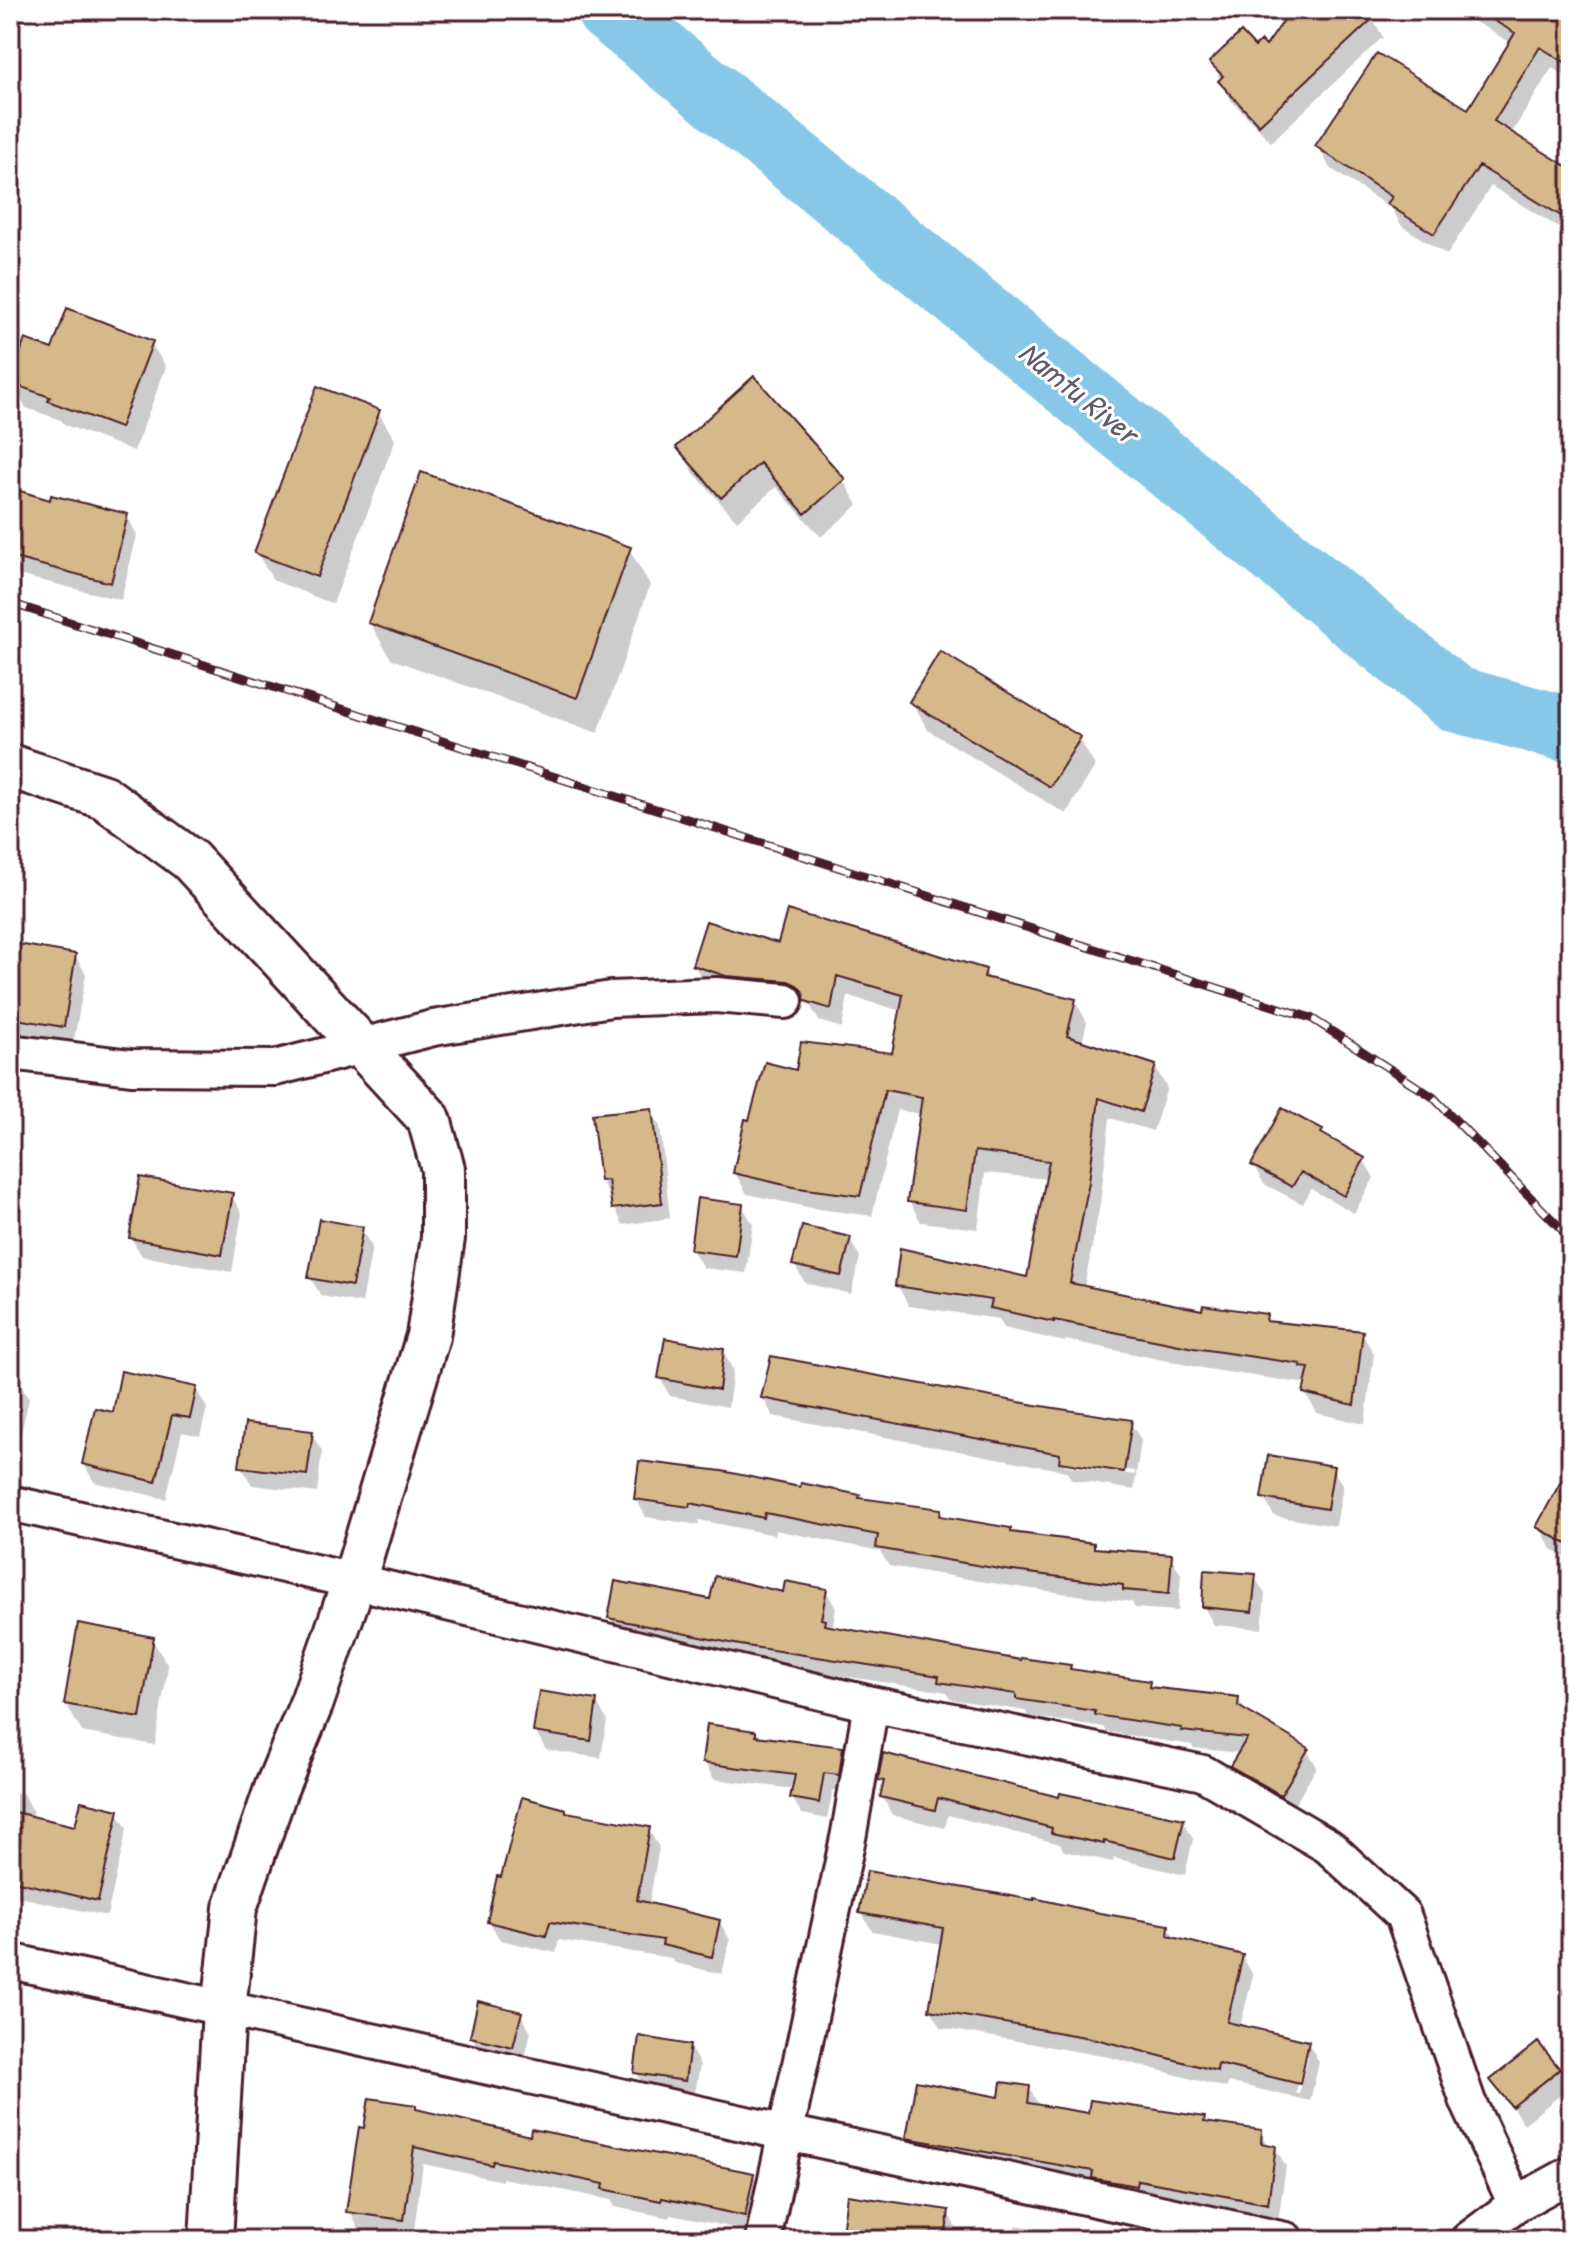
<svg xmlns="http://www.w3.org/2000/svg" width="1581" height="2250" font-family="'Patrick Hand',sans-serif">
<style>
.shadow{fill:#0003;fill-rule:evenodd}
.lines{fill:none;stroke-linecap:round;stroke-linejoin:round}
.river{stroke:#87c8e8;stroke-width:66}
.building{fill:#d5b98a;stroke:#4a1f2b;stroke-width:2}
.minor-casing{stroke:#4a1f2b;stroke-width:40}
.tertiary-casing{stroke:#4a1f2b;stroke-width:48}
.minor{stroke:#fff;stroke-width:34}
.tertiary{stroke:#fff;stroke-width:42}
.rail-casing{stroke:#4a1f2b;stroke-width:9}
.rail{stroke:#fff;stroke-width:6;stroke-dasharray:18;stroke-linecap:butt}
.labels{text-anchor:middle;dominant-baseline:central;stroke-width:6;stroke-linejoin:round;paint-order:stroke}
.water-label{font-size:32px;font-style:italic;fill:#5f5a6d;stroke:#fff}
</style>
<rect width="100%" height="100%" fill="#fff"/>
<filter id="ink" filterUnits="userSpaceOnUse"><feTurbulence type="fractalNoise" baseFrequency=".0125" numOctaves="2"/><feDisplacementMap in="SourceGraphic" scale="16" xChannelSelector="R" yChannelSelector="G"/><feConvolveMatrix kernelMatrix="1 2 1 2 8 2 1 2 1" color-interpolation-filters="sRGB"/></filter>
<g filter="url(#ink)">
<path class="shadow" d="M1294,10h66l13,9 10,18 -112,105 -40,-42 -19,-38 54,-13z
M1455,10h110l6,3v66l-19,-11 -41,66 60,35v66l-80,-49 -44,69 -45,-29 -10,-17 -62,-41 -12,-22 150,-34 43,-69z
M1571,251v33l-10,-17z
M151,343l15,24 -32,84 -69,-26 -4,-5 -35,-12 -14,-25 41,-32z
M754,379l89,101 15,25 -37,32 -45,-50 -39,34 -44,-49 -14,-25z
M378,412l17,28 -62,164 -60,-24 -16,-27z
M10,490l41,13 76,13 10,19 -16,65 -111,-27z
M629,549l21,36 -52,148 -207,-74 -21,-36z
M912,702l167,36 16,28 -29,48 -138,-84z
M779,946l206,24 6,10 84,21 12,21 -5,21 73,24 12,21 -14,43 -43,-13 -10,86 -16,84 120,25 62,3 4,7 92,10 12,21 -9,70 -48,-11 -12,-20 2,-9 -100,-15 -141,-29 -1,2 -61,-14 -5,-9 -90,-13 -12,-21 132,-6 19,-100 -63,-6 -7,56 -57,-7 -12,-21 12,-87 -24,-4 -25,106 -61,-8 -64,-14 -12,-21 16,-51 47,-49 95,-18 9,-44 -54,-15 -6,32 -23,-7 -9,-16 -9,-4 -95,-15 -12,-21z
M75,955l11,19 -13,71 -55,-10 -8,-15v-16z
M651,1110l9,16 10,92 -47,7 -22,-45z
M1321,1131l4,7 39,22 10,18 -20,35 -43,-24 -8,15 -39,-20 -10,-19z
M231,1195l11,18 -10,59 -90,-16 -11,-18z
M742,1206l11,18 -7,49 -43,-5 -11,-19z
M361,1229l11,18 -10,56 -41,-7 -11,-19z
M849,1239l11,18 -9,37 -46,-11 -11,-19z
M723,1351l10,19 -5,37 -58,-11 -10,-18z
M10,1352l10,17 -4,13 4,1 9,16 -13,55 -6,-2z
M196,1389l11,19 -7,28 -18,-4 -16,67 -72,-17 -10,-18 31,-49z
M763,1398l271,9 96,15 11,18 -7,50 -62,-10 -6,-9 -293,-55zM1064,1461l71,10 -1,4 -70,-10z
M311,1433l11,18 -5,42 -65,-8 -11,-19z
M1332,1468l11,18 -7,40 -62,-10 -10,-18z
M801,1489l139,22 4,8 66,10 3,5 80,11 3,5 74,6 11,18 -3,37 -43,-3 -3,-6 -115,-15 -128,-21 -9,-15 -105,-21 -1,5 -75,-15v5l-53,-8 -10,-18z
M1571,1489v71l-19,-11 -13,-22z
M1254,1576l11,18 -3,35 -48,-4 -10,-18z
M826,1591l10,17 -4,21 191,34 46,3 3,5 77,12 4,7 85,9 9,14 60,37 10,17 -26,44 -48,-28 -10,-17 7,-13 -47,-5 -1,-3 -85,-13 -3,-5 -76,-11 -3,-5 -75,-12 -3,-7 -195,-30 -132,-27 -10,-18 101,-16z
M152,1639l16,27 -13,79 -73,-13 -16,-28z
M596,1702l11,18 -6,38 -55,-8 -11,-19z
M755,1733l3,5 84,11 10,17 -5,25 -14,-1 -6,29 -25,-5 -10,-16 2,-9 -80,-10 -10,-17z
M880,1780l180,19 123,22 10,18 -8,36 -71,-17 -1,4 -49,-11 -4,-7 -112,-29 -3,13 -53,-13 -10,-19 2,-9z
M10,1792l13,2 10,17 -2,7 46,10 40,-16 10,16 -20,88 -97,-21z
M565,1810l3,5 80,14 11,18 -10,58 70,16 11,19 -8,34 -47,-11 -4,-5 -112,-18 -3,13 -56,-13 -11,-19 13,-42z
M861,1912l307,15 8,13 66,16 11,19 -13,52 68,16 11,19 -9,39 -82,-19 -1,6 -119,-31 -166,-29 -11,-18 11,-66 -70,-13zM1304,2056h4l-9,38 -3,-1z
M520,2013l11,19 -8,33 -40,-10 -11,-18z
M689,2046l11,19 -6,34 -48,-8 -10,-19z
M1558,2070l11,18 -45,36 -31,-44z
M1029,2088l11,19 50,8 114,4 3,5 54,8 8,15h6l11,19 -8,56 -359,-66 -11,-19z
M415,2107l2,4 114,27 222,36 10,18 -9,40 -83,-17 -1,3 -55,-11 -4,-7 -109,-22v3l-79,-17 -10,73 -54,-8 -10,-18z
M948,2212l14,28h-119z
M1016,2225l83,15h-86z"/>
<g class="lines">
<path class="river" d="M609,10l846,689 116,31"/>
</g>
<path class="building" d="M1291,10h91l-123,115 -41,-44 5,-5 -14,-14 32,-30 14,15 6,-6 5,5z
M1476,10h95v56l-31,-19 -46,74 77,48v53l-92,-56 -45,68 -47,-30 5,-7 -77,-51 62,-93 91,56 47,-76z
M67,308l86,33 -33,87 -72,-27 2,-4 -40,-14 15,-44 27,10z
M754,376l91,103 -40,35 -45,-51 -39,35 -45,-51z
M317,386l63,24 -63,167 -63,-24z
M421,472l210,75 -54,151 -209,-75z
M10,488l40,12 1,-5 77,19 -17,69 -101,-26z
M940,651l141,86 -31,50 -141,-85z
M787,910l199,59 -2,8 92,22 -9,37 89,29 -15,47 -42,-14 -10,84 -19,101 132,27 1,-5 64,9 -1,7 97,10 -9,74 -51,-12 6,-25 -9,-1 1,-3 -107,-16 -140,-28v2l-64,-14 2,-8 -97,-14 5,-38 127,29 22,-116 -74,-10 -8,59 -60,-8 15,-105 -37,-7 -25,106 -62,-8 -65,-15 12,-54 4,1 16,-58 31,8 5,-28 91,11 11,-58 -66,-19 -6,33 -26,-8 -2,-9 -6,-7 -9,-4 -62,-5 -34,-11 14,-44 72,22z
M18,944l58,10 -12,73 -54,-9v-26z
M652,1108l10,95 -50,6 -4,-29 -8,1 -8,-67z
M1282,1108l41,22 -2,3 44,25 -21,38 -43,-24 -9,15 -41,-22z
M140,1177l93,16 -11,62 -93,-17z
M697,1198l46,6 -7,52 -46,-6z
M319,1219l44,8 -11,59 -44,-8z
M802,1226l49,11 -10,39 -49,-11z
M665,1338l59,11 -5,41 -61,-12z
M771,1356l264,49 97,15 -8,52 -65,-10 1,-8 -299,-56z
M121,1371l76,16 -7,31 -18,-3 -16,67 -74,-18 13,-56 18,4z
M245,1423l68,8 -6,44 -68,-8z
M1268,1455l66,11 -7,43 -66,-11z
M639,1461l83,10 78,16 1,-4 59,12 -1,3 82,11 -1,7 71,12v4l83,11v5l78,6 -3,40 -46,-4v-5l-118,-15 -129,-22 2,-13 -113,-22 -1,5 -74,-15 -1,4 -55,-8z
M1571,1463v83l-35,-19z
M1204,1570l52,4 -4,38 -50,-5z
M715,1576l68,16 2,-11 42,8 -6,30 4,1 -1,5 197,35v-2l50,7 -1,4 80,12 -1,6 90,10 -1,9 71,42 -28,47 -51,-29 17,-28 -66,-7 1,-3 -87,-13v-4l-79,-12v-5l-78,-12 1,-6 -199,-31 -132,-27 7,-37 95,18z
M78,1623l76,14 -14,81 -76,-14z
M539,1691l58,9 -6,41 -58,-9z
M707,1724l49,7v5l87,11 -4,28 -15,-2 -5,30 -29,-5 5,-23 -93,-12z
M883,1753l176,44 1,-4 124,26 -9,39 -71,-17v3l-53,-11 1,-5 -114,-30 -3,12 -55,-13 4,-16 -6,-1z
M522,1797l44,12v3l84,15 -13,73 83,20 -8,37 -50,-12 1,-5 -113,-18 -4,14 -59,-14 10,-46 4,1z
M81,1801l38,9 -21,91 -88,-21v-69l65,15z
M867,1871l167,29v-2l66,15 69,12 -1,11 75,19 -16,67 82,19 -9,43 -82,-20 -1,7 -121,-32 -167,-29 14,-82 -84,-15z
M478,2001l44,11 -9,35 -43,-10z
M639,2036l51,9 -5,36 -51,-8z
M1538,2042l22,27 -48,38 -22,-27z
M916,2081l83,16 2,-15 29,4 -2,17 60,10 2,-13 115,17 -1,5 58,8 -1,13 15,3 -8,58 -130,-24 -1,6 -40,-7 -5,-1 1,-7 -187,-33z
M369,2098l47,7v4l114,27 1,-7 223,44 -9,43 -83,-18 -1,3 -58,-12 1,-5 -111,-23 -1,4 -78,-18 -10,73 -58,-8 13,-85 5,1z
M847,2195l102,15 -4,30h-104z"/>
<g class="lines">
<defs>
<path id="minor" d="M10,1052l121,15 144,1 158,-40 178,-29 105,-4 69,6
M10,1503l344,78 517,123 332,69 125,73 75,69 65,187 48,102
M10,1961l777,172 499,107
M763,2240l86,-407 22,-129
M1468,2240l48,-36 55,-30"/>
<path id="tertiary" d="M10,766l94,31 86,63 239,259 14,50v69l-15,98 -74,245 -42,121 -36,87 -41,119 -11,101 -13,231"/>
</defs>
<use href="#minor" class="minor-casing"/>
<use href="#tertiary" class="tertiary-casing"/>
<use href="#minor" class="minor"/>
<use href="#tertiary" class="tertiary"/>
<defs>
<path id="rail" d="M10,603l1301,415 122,79 138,142"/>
</defs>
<use href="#rail" class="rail-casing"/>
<use href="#rail" class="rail"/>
</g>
</g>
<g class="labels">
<g class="water-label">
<text transform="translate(1079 392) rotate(39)">Namtu River</text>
</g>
</g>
<rect width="1581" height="2250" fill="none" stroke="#fff" stroke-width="40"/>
<rect x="20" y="20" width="1541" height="2210" fill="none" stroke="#4a1f2b" stroke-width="3" filter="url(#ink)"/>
</svg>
